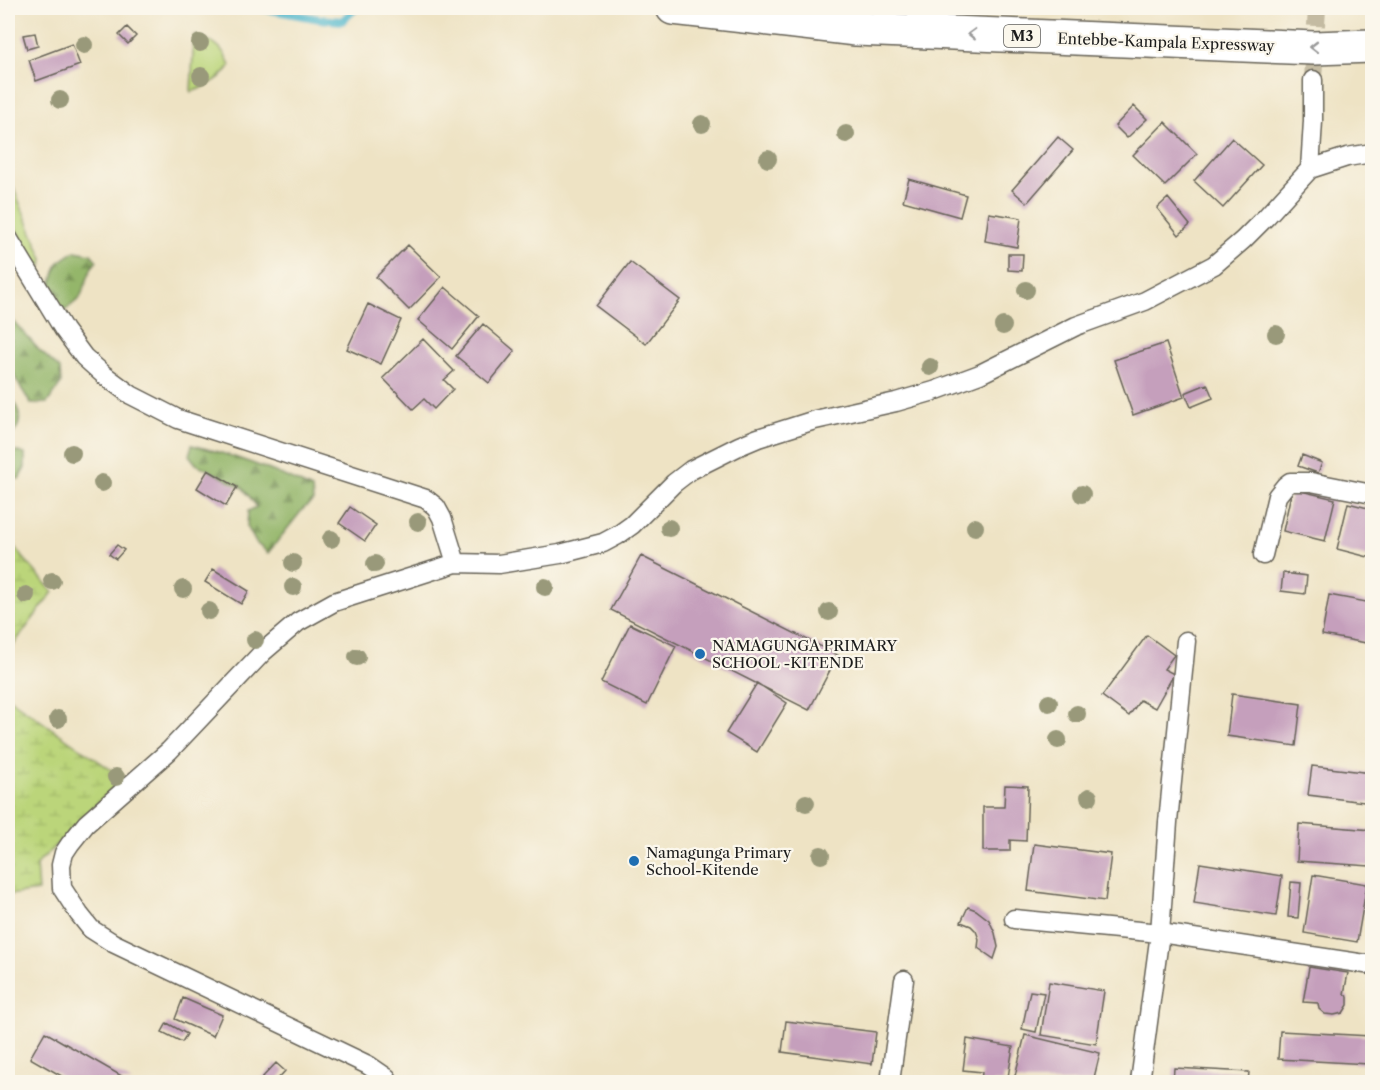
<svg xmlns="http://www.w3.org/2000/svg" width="1380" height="1090" font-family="'Libre Caslon Text',serif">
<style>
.grass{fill:#bbd57a;stroke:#6c784b;stroke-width:1.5}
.forest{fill:url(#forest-firs);stroke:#586943;stroke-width:1.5}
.wetland{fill:url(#wetland-marsh);stroke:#6c784b;stroke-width:1.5}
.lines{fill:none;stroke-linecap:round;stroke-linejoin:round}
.stream{stroke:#4cb5ca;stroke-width:8}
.building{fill:#c59fbc}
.street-tunnel{stroke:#c4bba2;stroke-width:18;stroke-dasharray:18 9;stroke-linecap:butt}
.street-casing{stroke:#666257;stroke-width:21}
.highway-casing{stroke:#666257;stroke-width:36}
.street{stroke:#fff;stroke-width:18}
.highway{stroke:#fff;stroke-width:33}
.tree{fill:#99997a}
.oneway{stroke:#999}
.poi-dot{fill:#1f6fb2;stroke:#fbf7ec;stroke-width:2}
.labels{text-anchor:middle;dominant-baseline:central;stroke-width:4.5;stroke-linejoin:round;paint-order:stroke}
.shield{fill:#fbf7ec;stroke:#5f5e5a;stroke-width:1.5}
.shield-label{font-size:14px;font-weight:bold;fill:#1c1c1c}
.street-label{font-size:15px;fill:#1c1c1c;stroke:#fbf7ec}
.poi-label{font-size:15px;fill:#1c1c1c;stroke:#fbf7ec;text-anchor:start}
</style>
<defs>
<pattern id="forest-firs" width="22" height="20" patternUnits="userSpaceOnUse" patternTransform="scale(1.5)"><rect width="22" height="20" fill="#94b66a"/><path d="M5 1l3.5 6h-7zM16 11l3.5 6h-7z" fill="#789356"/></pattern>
<pattern id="wetland-marsh" width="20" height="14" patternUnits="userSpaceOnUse" patternTransform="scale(1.5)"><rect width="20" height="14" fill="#bbd57a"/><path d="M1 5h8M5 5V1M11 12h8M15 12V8" fill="none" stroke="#a0b669"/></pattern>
</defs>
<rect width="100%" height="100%" fill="#fbf7ec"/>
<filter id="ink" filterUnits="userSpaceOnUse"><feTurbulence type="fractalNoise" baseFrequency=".0167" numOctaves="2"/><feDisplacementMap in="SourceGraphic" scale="12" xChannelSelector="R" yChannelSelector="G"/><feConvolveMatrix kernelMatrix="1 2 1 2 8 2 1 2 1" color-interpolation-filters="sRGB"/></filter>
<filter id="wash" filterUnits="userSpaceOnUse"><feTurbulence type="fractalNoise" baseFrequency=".008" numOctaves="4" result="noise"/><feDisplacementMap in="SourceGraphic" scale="24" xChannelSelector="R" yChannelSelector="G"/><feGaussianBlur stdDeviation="1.35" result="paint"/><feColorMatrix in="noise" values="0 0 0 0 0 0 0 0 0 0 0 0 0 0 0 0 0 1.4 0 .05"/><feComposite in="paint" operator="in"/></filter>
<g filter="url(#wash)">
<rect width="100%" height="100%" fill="#eee3c4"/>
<path class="grass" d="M194,35c21,8 28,9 36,31 -8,13 -25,21 -39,26z
M8,175l35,84 -1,7 -7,-2 -27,-50z"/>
<path class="forest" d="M75,251l16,3 6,7 -5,6 -12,31 -17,14 -12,-7 -2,-14 9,-28z
M8,315l31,35 21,19 1,15 -14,19 -16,1 -13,-21 -10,-21z
M8,388c10,22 20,32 0,52z
M192,445c42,10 82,25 120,44l1,12 -10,8 -35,44 -12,-10 -9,-17 1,-15 9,-4 -14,-19 -47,-24 -7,-9z
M8,451h7l10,3v14l-6,11 -11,-2z"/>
<path class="wetland" d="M8,540l45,52 -45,60z
M8,698l115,80 -87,87 2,26 -30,4z"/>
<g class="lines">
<path class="stream" d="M260,8l60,11 22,2 14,-13"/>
</g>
<g id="blocks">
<path class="building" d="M127,27l9,9 -8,8 -9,-9z
M35,33l3,13 -11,3 -4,-14z
M72,44l8,21 -44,16 -7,-21z
M1134,106l13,13 -20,19 -12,-12z
M1165,122l32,32 -32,32 -32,-31z
M1058,137l15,13 -46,53 -15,-13z
M1232,138l30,27 -39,43 -29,-27z
M909,179l57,16 -6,22 -57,-16z
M1168,198l22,27 -11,10 -22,-27z
M989,213l32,5 -4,29 -32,-6z
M408,245l33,32 -32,33 -33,-33z
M1008,254h15l-1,17 -14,-1z
M630,262l50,38 -34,44 -50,-38z
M445,287l34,29 -27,33 -34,-29z
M368,304l33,16 -20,44 -34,-15z
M483,324l32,27 -26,32 -33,-27z
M423,339l31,32 -10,9 9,9 -19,20 -10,-10 -11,10 -30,-31z
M1166,343l18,54 -51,18 -19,-55z
M1207,384l6,14 -22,9 -6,-14z
M1302,455l20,8 -4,10 -20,-7z
M208,470l29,17 -11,19 -29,-18z
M1292,489l43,10 -10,42 -42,-10z
M1348,503l24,6v49l-35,-9z
M350,507l26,18 -11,16 -26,-18z
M117,545l7,5 -8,9 -7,-5z
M641,556l197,99 -29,55 -198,-100z
M213,569l36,22 -8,13 -36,-22z
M1283,573l24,3 -2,18 -24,-3z
M1329,595l43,8v41l-50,-9z
M630,624l46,22 -29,59 -46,-23z
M1147,635l27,20 -10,14 10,5 -19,34 -15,-8 -11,16 -27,-20z
M757,683l30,20 -30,49 -31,-19z
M1232,694l69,10 -5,42 -69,-10z
M1312,766l60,7v30l-64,-8z
M1005,785l23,1 -2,55 -16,-1v11h-27v-44h21z
M1299,824l73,6 -2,36 -73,-5z
M1034,844l77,10 -6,47 -77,-10z
M1200,863l82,13 -6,40 -82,-13z
M1313,875l54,9 -10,58 -53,-9z
M1291,882l10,1 -3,35 -10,-1z
M968,907l8,3 13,10 6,13 3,14 -4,12 -16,-11 1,-9 -3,-8 -5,-5 -10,-4z
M1309,967l39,6 -4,21 4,3v8l-5,8 -9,2 -9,-1 -6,-5 -1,-6 -15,-1z
M1049,982l55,9 -8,53 -55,-9z
M1030,991l14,2 -8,39 -14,-3z
M183,998l39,17 -9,21 -38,-17z
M786,1021l90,11 -4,32 -90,-12z
M167,1023l20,11 -5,8 -20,-10z
M1280,1031l90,5 -1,28 -91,-5z
M45,1032l87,50h-60l-42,-24z
M1025,1035l75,18 -7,29h-68l-11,-2z
M967,1039l46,8 -5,30 -4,-1 -1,6h-22l1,-10 -19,-2z
M276,1063l9,8 -10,11h-17z
M1174,1068l75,4 -1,10h-75z"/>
</g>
</g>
<g filter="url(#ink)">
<use href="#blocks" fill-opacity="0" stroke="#666257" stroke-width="1.5"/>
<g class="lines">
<path class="street-tunnel" d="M1313,80l4,-72"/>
<defs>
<path id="street" d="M1310,169l3,-48v-41
M8,238l56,92 20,27 20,18 27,20 47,24 248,80 10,8 6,11 14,45 -122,39 -36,20 -35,30 -94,99 -83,73 -16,20 -6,9 -3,12 1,23 17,26 12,15 22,14 255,122 19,13 2,4
M1263,555l14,-59 8,-10 5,-4h21l61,12
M456,563l43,1 61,-10 43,-11 15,-8 14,-10 42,-42 17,-13 48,-24 19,-8 57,-18 81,-18 38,-11 46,-17 96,-48 69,-25 69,-36 29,-25 24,-24 43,-47 37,-12 25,-4
M1014,919l146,14 212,32
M890,1082l14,-102
M1140,1082l20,-149 8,-111 18,-181"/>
<path id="highway" d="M673,8l183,21 458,19 58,-2"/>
</defs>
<use href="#street" class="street-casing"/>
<use href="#highway" class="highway-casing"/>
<use href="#street" class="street"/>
<use href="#highway" class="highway"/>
</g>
<g class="tree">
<circle cx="200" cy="43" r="9"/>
<circle cx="84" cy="45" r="9"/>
<circle cx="201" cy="76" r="9"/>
<circle cx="60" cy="100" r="9"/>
<circle cx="702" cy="124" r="9"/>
<circle cx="846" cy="134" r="9"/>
<circle cx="768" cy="159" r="9"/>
<circle cx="1026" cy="290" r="9"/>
<circle cx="1003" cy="326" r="9"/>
<circle cx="1276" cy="334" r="9"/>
<circle cx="930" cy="367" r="9"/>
<circle cx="72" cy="453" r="9"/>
<circle cx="102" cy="483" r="9"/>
<circle cx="1082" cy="494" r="9"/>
<circle cx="418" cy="522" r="9"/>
<circle cx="975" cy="527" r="9"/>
<circle cx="669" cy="528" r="9"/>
<circle cx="331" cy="539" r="9"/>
<circle cx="293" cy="563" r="9"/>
<circle cx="375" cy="564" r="9"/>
<circle cx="52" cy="581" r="9"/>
<circle cx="293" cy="587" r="9"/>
<circle cx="545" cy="587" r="9"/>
<circle cx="183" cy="589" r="9"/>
<circle cx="26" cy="595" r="9"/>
<circle cx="209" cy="611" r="9"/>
<circle cx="829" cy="612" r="9"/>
<circle cx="255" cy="640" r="9"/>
<circle cx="357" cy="657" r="9"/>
<circle cx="1049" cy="703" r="9"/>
<circle cx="1077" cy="714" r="9"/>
<circle cx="58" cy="719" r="9"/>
<circle cx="1058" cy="740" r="9"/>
<circle cx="116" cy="777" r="9"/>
<circle cx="1089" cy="797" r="9"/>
<circle cx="806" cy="803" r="9"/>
<circle cx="821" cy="855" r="9"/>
</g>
<defs><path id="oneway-chevron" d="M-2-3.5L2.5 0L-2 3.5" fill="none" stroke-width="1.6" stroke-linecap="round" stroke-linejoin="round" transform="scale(1.5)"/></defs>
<g class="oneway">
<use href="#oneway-chevron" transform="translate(972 34) rotate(-178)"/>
<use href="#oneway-chevron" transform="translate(1314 47) rotate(-180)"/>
</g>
</g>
<g class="poi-dot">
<circle cx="700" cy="654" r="6"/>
<circle cx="634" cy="861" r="6"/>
</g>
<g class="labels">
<rect class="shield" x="1004" y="25" width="36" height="22" rx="4.5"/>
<g class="shield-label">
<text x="1022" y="36">M3</text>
</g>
<g class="street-label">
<text transform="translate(1166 42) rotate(2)">Entebbe-Kampala Expressway</text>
</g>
<g class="poi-label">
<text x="712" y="645">NAMAGUNGA PRIMARY<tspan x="712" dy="17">SCHOOL -KITENDE</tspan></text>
<text x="646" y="852">Namagunga Primary<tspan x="646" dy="17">School-Kitende</tspan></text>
</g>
</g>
<rect width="1380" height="1090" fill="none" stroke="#fbf7ec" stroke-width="30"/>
</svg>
